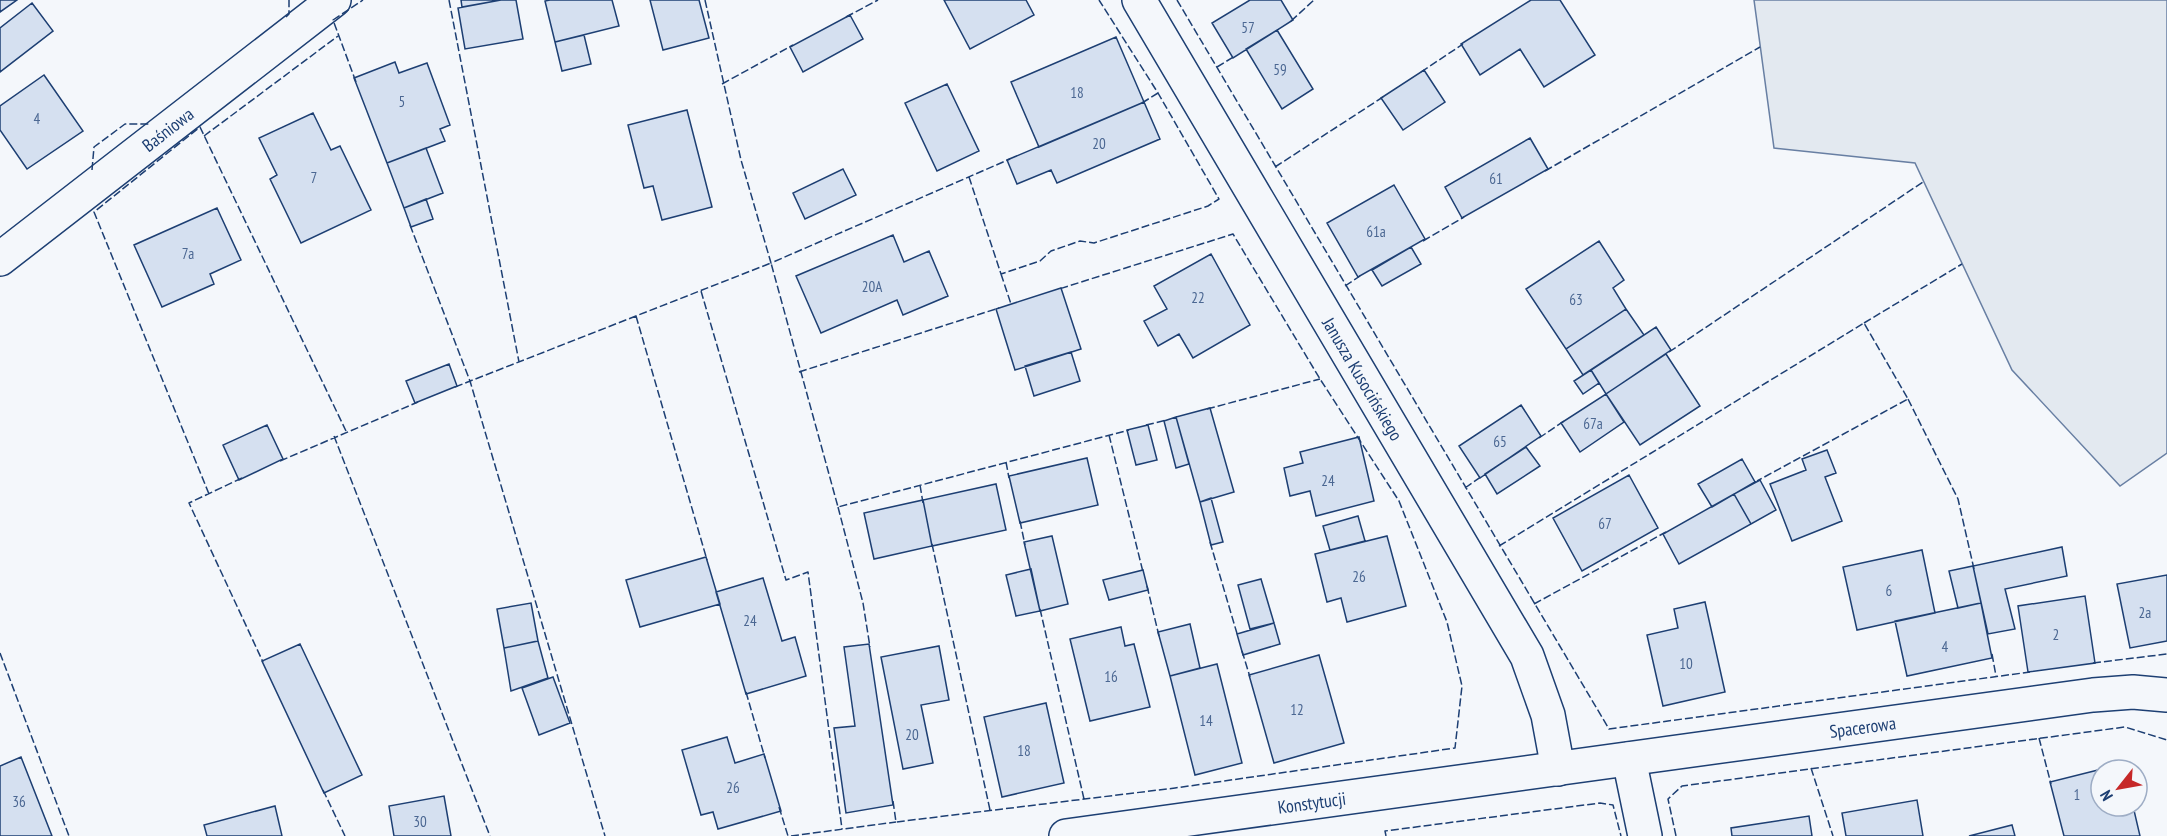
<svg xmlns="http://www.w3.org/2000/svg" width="2167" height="836" font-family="'PT Sans Narrow',sans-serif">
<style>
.green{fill:#e3e9f0;stroke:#687fa3;stroke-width:1.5}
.building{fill:#d5e0f0;stroke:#1d3f73;stroke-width:1.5}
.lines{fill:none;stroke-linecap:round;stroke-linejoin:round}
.minor-casing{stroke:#1d3f73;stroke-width:36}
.minor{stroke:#f4f7fb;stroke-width:33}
.fence{stroke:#1d3f73;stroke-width:1.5;stroke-dasharray:8 3;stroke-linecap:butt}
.labels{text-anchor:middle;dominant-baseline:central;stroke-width:4.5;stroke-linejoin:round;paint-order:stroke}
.number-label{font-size:15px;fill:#4b6792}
.street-label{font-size:18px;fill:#1d3f73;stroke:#f4f7fb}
</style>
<rect width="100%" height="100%" fill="#f4f7fb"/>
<path class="green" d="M1754,0h413v453l-47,33 -108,-116 -97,-207 -141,-15z"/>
<path class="building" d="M0,0h17l-17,12z
M461,0h40l-39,7z
M501,0h15l7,39 -58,10 -7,-41z
M550,0h62l7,26 -64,16 -10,-41z
M650,0h49l10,38 -46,12z
M944,0h82l8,15 -64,34z
M1250,0h31l12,20 -60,38 -21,-35z
M1531,0h29l35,55 -51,32 -24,-38 -40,26 -19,-31z
M32,3l21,28 -53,41v-44z
M850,15l13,24 -60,33 -13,-25z
M1277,30l36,59 -31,20 -36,-60z
M584,35l7,29 -29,7 -7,-29z
M1116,37l28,65 -105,45 -28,-65z
M395,62l4,11 28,-10 23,62 -10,4 5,12 -58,22 -33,-85z
M1424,70l21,32 -42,28 -22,-32z
M44,75l39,56 -56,38 -27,-39v-24z
M947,84l32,67 -42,20 -32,-68z
M1144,102l16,37 -103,44 -6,-13 -34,14 -10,-24z
M687,110l25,97 -50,13 -9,-34 -9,2 -16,-63z
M313,113l18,37 9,-4 31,64 -70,33 -31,-64 7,-4 -18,-37z
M1530,138l18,31 -86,49 -17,-31z
M426,148l17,45 -39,15 -17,-45z
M843,169l13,26 -51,24 -12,-26z
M1394,185l31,54 -67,38 -31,-54z
M426,199l7,20 -22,8 -7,-19z
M217,208l24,52 -31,14 4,10 -52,23 -28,-62z
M893,235l11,27 25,-11 19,45 -45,19 -6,-15 -76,33 -25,-57z
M1599,241l25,39 -11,8 13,21 -60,40 -40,-60z
M1411,247l10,17 -39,22 -10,-16z
M1211,254l39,71 -57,33 -14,-24 -21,12 -14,-25 23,-12 -13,-23z
M1061,288l20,61 -66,21 -19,-61z
M1626,309l18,26 -61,40 -17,-26z
M1656,327l15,23 -65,44 -15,-24z
M1071,352l9,29 -46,15 -9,-30z
M1666,354l34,52 -60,39 -34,-51z
M449,364l8,22 -42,17 -9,-22z
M1591,370l8,13 -16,11 -9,-13z
M1606,394l18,28 -44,30 -19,-29z
M1521,405l20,31 -61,42 -21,-32z
M1210,408l24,84 -34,10 -24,-85z
M1176,417l13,47 -13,4 -12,-47z
M267,425l16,34 -44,21 -16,-35z
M1148,425l9,35 -21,5 -9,-35z
M1359,437l15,64 -58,15 -6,-25 -20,5 -6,-28 19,-5 -3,-11z
M1526,447l14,19 -43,28 -12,-20z
M1827,450l9,23 -11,4 17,44 -50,20 -22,-57 36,-14 -4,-11z
M1087,458l11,47 -78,18 -11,-47z
M1742,459l13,23 -43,25 -14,-23z
M1629,475l29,53 -76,43 -29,-53z
M1760,480l16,30 -25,14 -17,-30z
M996,484l10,46 -74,16 -9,-46z
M1734,494l17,30 -72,40 -16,-30z
M1211,498l12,44 -12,3 -11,-43z
M923,500l9,46 -58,13 -10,-46z
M1358,516l7,25 -35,9 -7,-24z
M1052,536l16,68 -28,7 -16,-69z
M1387,536l19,70 -59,16 -6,-24 -14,4 -12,-48z
M2062,547l5,29 -62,13 10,40 -27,5 -15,-68z
M1922,550l13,63 -78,17 -14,-63z
M706,557l14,47 -80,23 -14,-47z
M1973,566l8,37 -23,5 -9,-37z
M1031,569l9,42 -24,5 -10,-41z
M1143,570l5,20 -39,10 -6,-20z
M2167,575v66l-37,7 -13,-64z
M763,578l19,63 13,-4 11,39 -60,18 -30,-102z
M1261,579l13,44 -24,6 -12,-44z
M2085,596l10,67 -67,9 -10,-66z
M1705,602l20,90 -62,14 -16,-71 31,-7 -4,-19z
M531,603l7,38 -34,7 -7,-39z
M1981,603l11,55 -85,18 -12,-55z
M1274,623l6,21 -37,11 -6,-21z
M1190,624l10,44 -30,8 -12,-44z
M1121,627l4,19 9,-2 16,63 -60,14 -20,-82z
M538,641l10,37 -37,13 -7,-43z
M300,644l62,131 -38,18 -62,-132z
M869,644l24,161 -47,8 -12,-85 21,-2 -11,-79z
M939,646l10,54 -28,5 12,58 -30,6 -22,-112z
M1319,655l25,88 -70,20 -25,-88z
M1217,664l25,99 -47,12 -25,-99z
M553,677l17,46 -31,12 -17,-47z
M1046,703l18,80 -62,14 -18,-80z
M727,737l8,26 29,-9 17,57 -63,18 -5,-17 -12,3 -19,-65z
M21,757l31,79h-52v-70z
M2122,764l1,6h-22v36h32l7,30h-76l-14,-54z
M444,796l7,40h-57l-5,-30z
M1917,800l6,36h-77l-4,-23z
M275,806l7,30h-75l-3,-11z
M1809,816l3,20h-80l-1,-8z
M2012,825l3,11h-46z"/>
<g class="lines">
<defs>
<g id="minor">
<path id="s1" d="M1139,0l388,656 21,59 10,54"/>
<path id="s2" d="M0,259l334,-259"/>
<path d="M1629,759l16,77"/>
<path id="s3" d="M1066,836l1027,-141 40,-3 34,3"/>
</g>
</defs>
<use href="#minor" class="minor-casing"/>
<use href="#minor" class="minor"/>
<path class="fence" d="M449,0l70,362
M705,0l36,160 30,103 239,-104
M1177,0l432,729 421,-57
M286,17l3,-3v-14
M846,17l32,-17
M1291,21l23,-21
M1217,67l18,-11
M1421,72l42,-28
M356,82l-23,-62 30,-20
M722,84l71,-39
M1142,103l16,-10
M204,136l134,-100
M1275,167l108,-70
M92,170l2,-23 31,-23h25
M1545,171l215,-124
M969,177l32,97 39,-13 11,-10 29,-10 14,2 114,-37 11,-7 -61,-106 -59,-93
M410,225l60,156 135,455
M1423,241l41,-24
M1001,274l10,30
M1345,286l15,-10
M701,291l85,289 22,-8 34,257
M636,316l71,244
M1864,323l98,-59
M1669,352l254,-170
M799,372l200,-64
M455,387l316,-124 67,244 291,-77
M1908,399l50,100 16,70
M1207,409l113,-30
M1146,425l21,-5
M1109,435l34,137
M334,436l156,400
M1539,438l25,-17
M280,461l138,-59
M1006,462l3,16
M242,478l-53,25 74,159
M920,485l3,18
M1465,488l17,-12
M209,494l-115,-282 106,-85 146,304
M838,507l25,96 7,44
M1020,521l5,24
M1210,542l28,95
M932,544l58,266
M1499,546l365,-223 44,76 -151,82
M1147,586l12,50
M1534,604l132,-72
M1040,609l44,190
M1242,651l8,26
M0,653l69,183
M1992,654l4,22
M2093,663l74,-9
M746,692l19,66
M2039,738l12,46
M1811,768l22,68
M323,790l22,46
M893,801l3,21 279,-34 280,-40 7,-62 -15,-64 -48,-121 -79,-122 -87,-145 -174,55
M779,807l9,29
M791,836l105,-14
M1386,836l-1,-5 215,-28 13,2 8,31
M1676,836l-8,-37 14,-13 443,-59 42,13"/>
</g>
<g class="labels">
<g class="number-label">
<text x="1248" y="27">57</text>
<text x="1280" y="69">59</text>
<text x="1077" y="92">18</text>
<text x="402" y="101">5</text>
<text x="37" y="118">4</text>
<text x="1099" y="143">20</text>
<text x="314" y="177">7</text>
<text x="1496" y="178">61</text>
<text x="1376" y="231">61a</text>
<text x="188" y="253">7a</text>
<text x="872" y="286">20A</text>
<text x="1198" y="297">22</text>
<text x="1576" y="299">63</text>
<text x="1593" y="423">67a</text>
<text x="1500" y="441">65</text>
<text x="1328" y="480">24</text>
<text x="1605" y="523">67</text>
<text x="1359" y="576">26</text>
<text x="1889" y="590">6</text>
<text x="2145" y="612">2a</text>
<text x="750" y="620">24</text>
<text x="2056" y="634">2</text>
<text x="1945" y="646">4</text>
<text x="1686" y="663">10</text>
<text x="1111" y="676">16</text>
<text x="1297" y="709">12</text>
<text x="1206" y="720">14</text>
<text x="912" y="734">20</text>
<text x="1024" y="750">18</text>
<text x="733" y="787">26</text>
<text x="2077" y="794">1</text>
<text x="19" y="801">36</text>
<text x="420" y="821">30</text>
</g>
<g class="street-label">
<text stroke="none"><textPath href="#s2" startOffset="212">Baśniowa</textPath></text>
<text stroke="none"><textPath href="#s1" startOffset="440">Janusza Kusocińskiego</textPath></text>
<text stroke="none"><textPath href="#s3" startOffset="804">Spacerowa</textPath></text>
<text stroke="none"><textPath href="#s3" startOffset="248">Konstytucji</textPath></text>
</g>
</g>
<g transform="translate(2119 788) rotate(239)"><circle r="28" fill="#f4f7fb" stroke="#9eadc5" stroke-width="1.5"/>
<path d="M0-4.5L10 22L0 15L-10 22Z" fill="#c62828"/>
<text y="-9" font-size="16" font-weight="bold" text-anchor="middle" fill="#1d3f73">N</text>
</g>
</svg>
